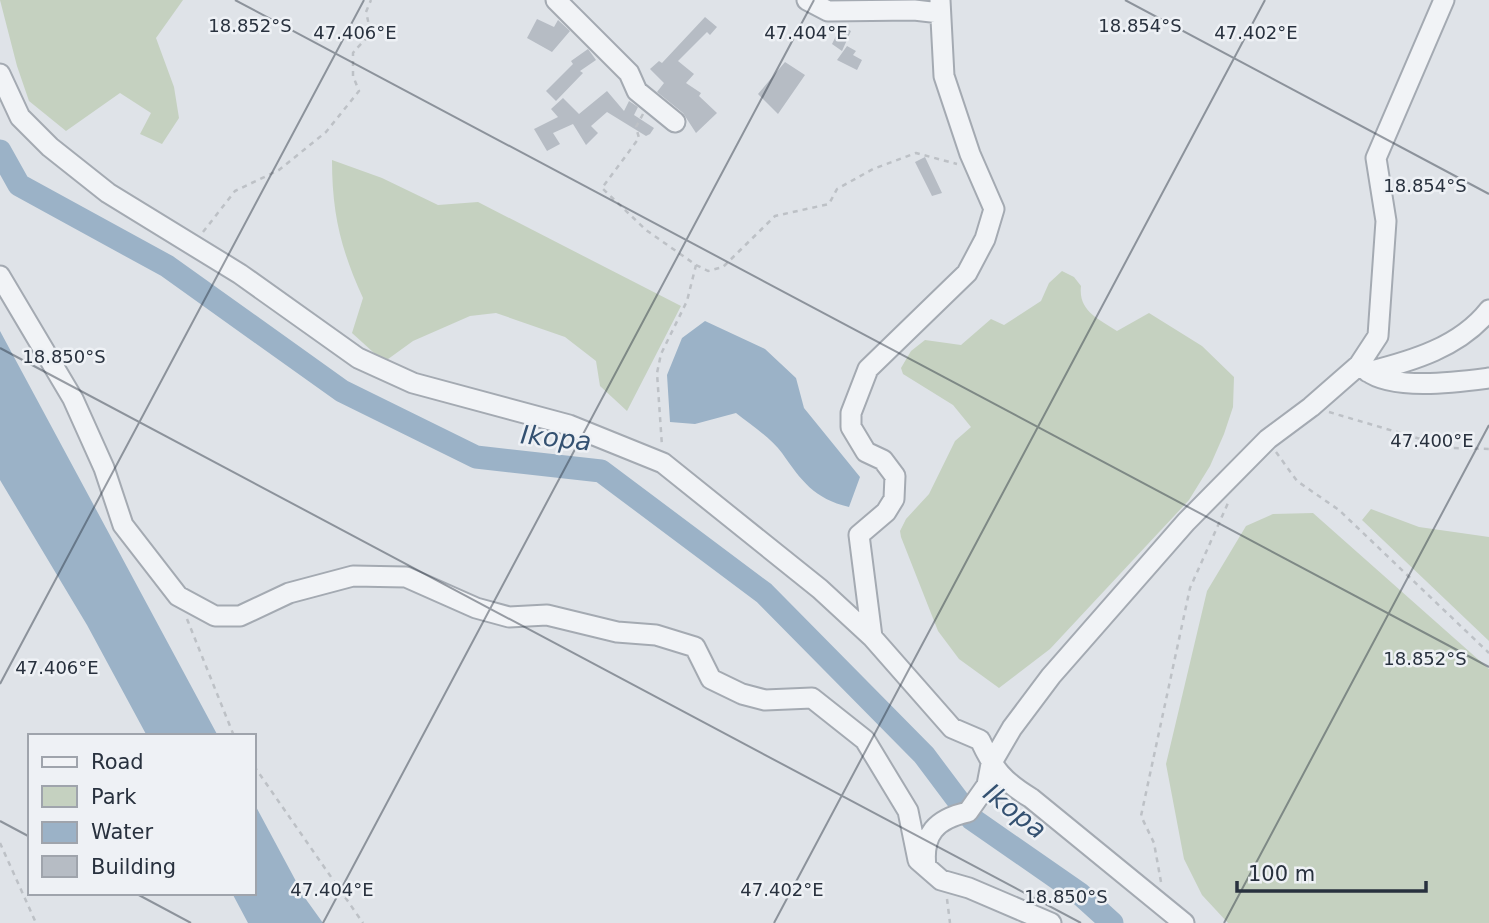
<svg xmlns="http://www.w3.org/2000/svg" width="1489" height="923" font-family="'DejaVu Sans',sans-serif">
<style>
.green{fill:#c5d1c0}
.water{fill:#9bb2c7}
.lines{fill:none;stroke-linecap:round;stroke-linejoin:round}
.river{stroke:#9bb2c7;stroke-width:23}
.building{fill:#b6bcc4}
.minor-casing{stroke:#a4aab2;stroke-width:23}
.path{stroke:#bdc1c6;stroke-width:2.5;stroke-dasharray:5 5;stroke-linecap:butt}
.minor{stroke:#f1f3f6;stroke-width:19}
.ticks{fill:none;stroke:#28313e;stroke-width:2;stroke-opacity:0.45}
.labels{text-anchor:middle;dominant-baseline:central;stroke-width:5;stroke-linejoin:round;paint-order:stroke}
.water-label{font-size:26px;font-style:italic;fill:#345171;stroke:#eef1f5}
.ticks-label{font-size:18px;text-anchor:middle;fill:#28313e;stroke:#eef1f5;stroke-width:5;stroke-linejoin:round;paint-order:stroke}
</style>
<rect width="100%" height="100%" fill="#dfe3e8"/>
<path class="green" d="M0,0h183l-27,38 18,49 5,31 -17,26 -22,-10 11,-21 -31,-20 -54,38 -37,-30 -12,-35z
M332,160l50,18 56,27 40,-3 203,104 -54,105 -27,-25 -4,-25 -31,-24 -69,-24 -26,3 -57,25 -29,21 -32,-29 11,-35c-22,-48 -31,-84 -31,-138z
M1062,271l12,6 7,9c-3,25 18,33 36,45l32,-18 53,33 32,31 -1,30 -9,27 -14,32 -21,34 -139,149 -51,39 -40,-29 -21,-28 -37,-94 -1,-6 6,-12 23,-25 26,-53 16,-14 -18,-22 -50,-31 -2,-6 10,-17 14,-11 36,5 30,-26 13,6 37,-24 8,-18z
M1371,509l48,18 70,10v104l-127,-121z
M1313,513l176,156v254h-261l-26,-28 -18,-36 -18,-95 41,-173 39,-65 27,-12z"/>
<path class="water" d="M705,321l60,28 31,29 8,30 56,69 -11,30c-35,-8 -48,-27 -67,-54 -11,-15 -31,-28 -46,-40l-41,11 -25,-2 -3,-47 15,-37z
M0,331l218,405h-71l-60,-111 -87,-145z
M254,803l51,95 18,25h-75l-16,-30h22z"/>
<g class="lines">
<path class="river" d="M0,151l19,34 148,81 175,125 134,66 125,14 163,122 160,162 48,64 108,75 32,29"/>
</g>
<path class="building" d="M705,17l12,10 -7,8 -3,-3 -29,29 16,13 -8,9 15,10 -2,3 18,17 -21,20 -13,-20 -26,-21 7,-9 -14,-14 9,-8 3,2z
M537,19l17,8 4,-7 12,11 -18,21 -25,-14z
M841,26l10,5 -9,20 -10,-7z
M847,46l9,5 -3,4 9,5 -5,10 -20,-10z
M588,49l8,11 -16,11 3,2 -27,28 -10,-10 27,-27 -2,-3z
M785,62l20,13 -27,39 -20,-20z
M607,91l17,20 5,-10 9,6 -4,8 20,13 -4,6 -4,2 -39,-24 -16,14 7,7 -12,12 -13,-21 -20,9 7,11 -13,7 -13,-22 24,-12 -7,-8 12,-11 16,16z
M925,157l17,36 -10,3 -17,-34z"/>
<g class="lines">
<defs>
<path id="minor" d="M556,0l73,73 8,18 38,31
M807,0l21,11 86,-1 26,3
M0,74l20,43 30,30 58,46 132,81 118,84 55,25 156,42 94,38 157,126 52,48 80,91 28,12c14,30 23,41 51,58l153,125
M0,276l73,123 31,69 19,57 55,71 37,20h25l49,-23 64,-17 53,1 70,31 33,9 38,-2 70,17 39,3 39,12 16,32 31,15 23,6 47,-2 53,42 43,71 10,49 23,20 28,8 82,35
M1367,371c26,20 91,11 122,7
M1368,372c44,-11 92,-25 121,-62
M872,637l-13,-102 27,-23 8,-13 1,-23 -12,-16 -17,-8 -15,-25v-14l17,-44 99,-96 18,-34 9,-30 -24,-55 -26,-78 -4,-76
M926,867c-4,-33 10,-48 42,-55l19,-27 4,-21 21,-36 39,-52 135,-154 82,-83 43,-32 48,-42 19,-29 8,-115 -10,-63 68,-158"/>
</defs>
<use href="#minor" class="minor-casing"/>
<path class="path" d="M643,114l-7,13 3,11 -37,50 44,42 50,35 -9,36 -26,53 -4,19 5,73
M203,232l32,-41 44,-21 47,-38 33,-41 -6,-15v-23c15,-19 20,-13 13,-41l5,-12
M696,265l12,6 15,-4 52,-51 54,-12 8,-15 36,-20 43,-16 41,11
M1329,412l122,36 38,1
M1276,452l21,29 42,29 150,143
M187,619l47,117
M254,766l109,157
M0,843l36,80
M1161,882l-7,-39 -13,-27 49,-228 38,-85
M947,899l3,24"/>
<use href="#minor" class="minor"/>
</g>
<path class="ticks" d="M235,0l1254,667M1125,0l364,194M0,348l1081,575M0,684l364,-684M0,821l30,16M135,893l56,30M323,923l491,-923M774,923l491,-923M1224,923l265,-498"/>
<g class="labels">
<g class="water-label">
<text transform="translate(556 438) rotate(6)">Ikopa</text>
<text transform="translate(1015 811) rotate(38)">Ikopa</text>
</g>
</g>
<g class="ticks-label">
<text x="250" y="32">18.852°S</text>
<text x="1140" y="32">18.854°S</text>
<text x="355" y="39">47.406°E</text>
<text x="806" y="39">47.404°E</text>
<text x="1256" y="39">47.402°E</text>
<text x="1425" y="192">18.854°S</text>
<text x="64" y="363">18.850°S</text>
<text x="1432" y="447">47.400°E</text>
<text x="1425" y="665">18.852°S</text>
<text x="57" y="674">47.406°E</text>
<text x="332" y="896">47.404°E</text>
<text x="782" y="896">47.402°E</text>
<text x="1066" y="903">18.850°S</text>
</g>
<rect x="28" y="734" width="228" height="161" fill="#eef1f5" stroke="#9fa4ac" stroke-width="2"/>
<rect x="42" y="757" width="35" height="10" fill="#f1f3f6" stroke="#9fa4ac" stroke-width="2"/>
<text x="91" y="769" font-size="21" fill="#28313e">Road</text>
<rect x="42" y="786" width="35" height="21" fill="#c5d1c0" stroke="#9fa4ac" stroke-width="2"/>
<text x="91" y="804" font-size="21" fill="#28313e">Park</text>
<rect x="42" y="822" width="35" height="21" fill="#9bb2c7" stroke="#9fa4ac" stroke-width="2"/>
<text x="91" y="839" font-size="21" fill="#28313e">Water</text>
<rect x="42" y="856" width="35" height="21" fill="#b6bcc4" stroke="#9fa4ac" stroke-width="2"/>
<text x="91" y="874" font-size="21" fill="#28313e">Building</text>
<path d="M1237 881v10h189v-10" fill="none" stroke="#28313e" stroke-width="3.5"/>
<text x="1248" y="881" font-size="21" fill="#28313e" stroke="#eef1f5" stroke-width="5" paint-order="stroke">100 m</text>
</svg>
